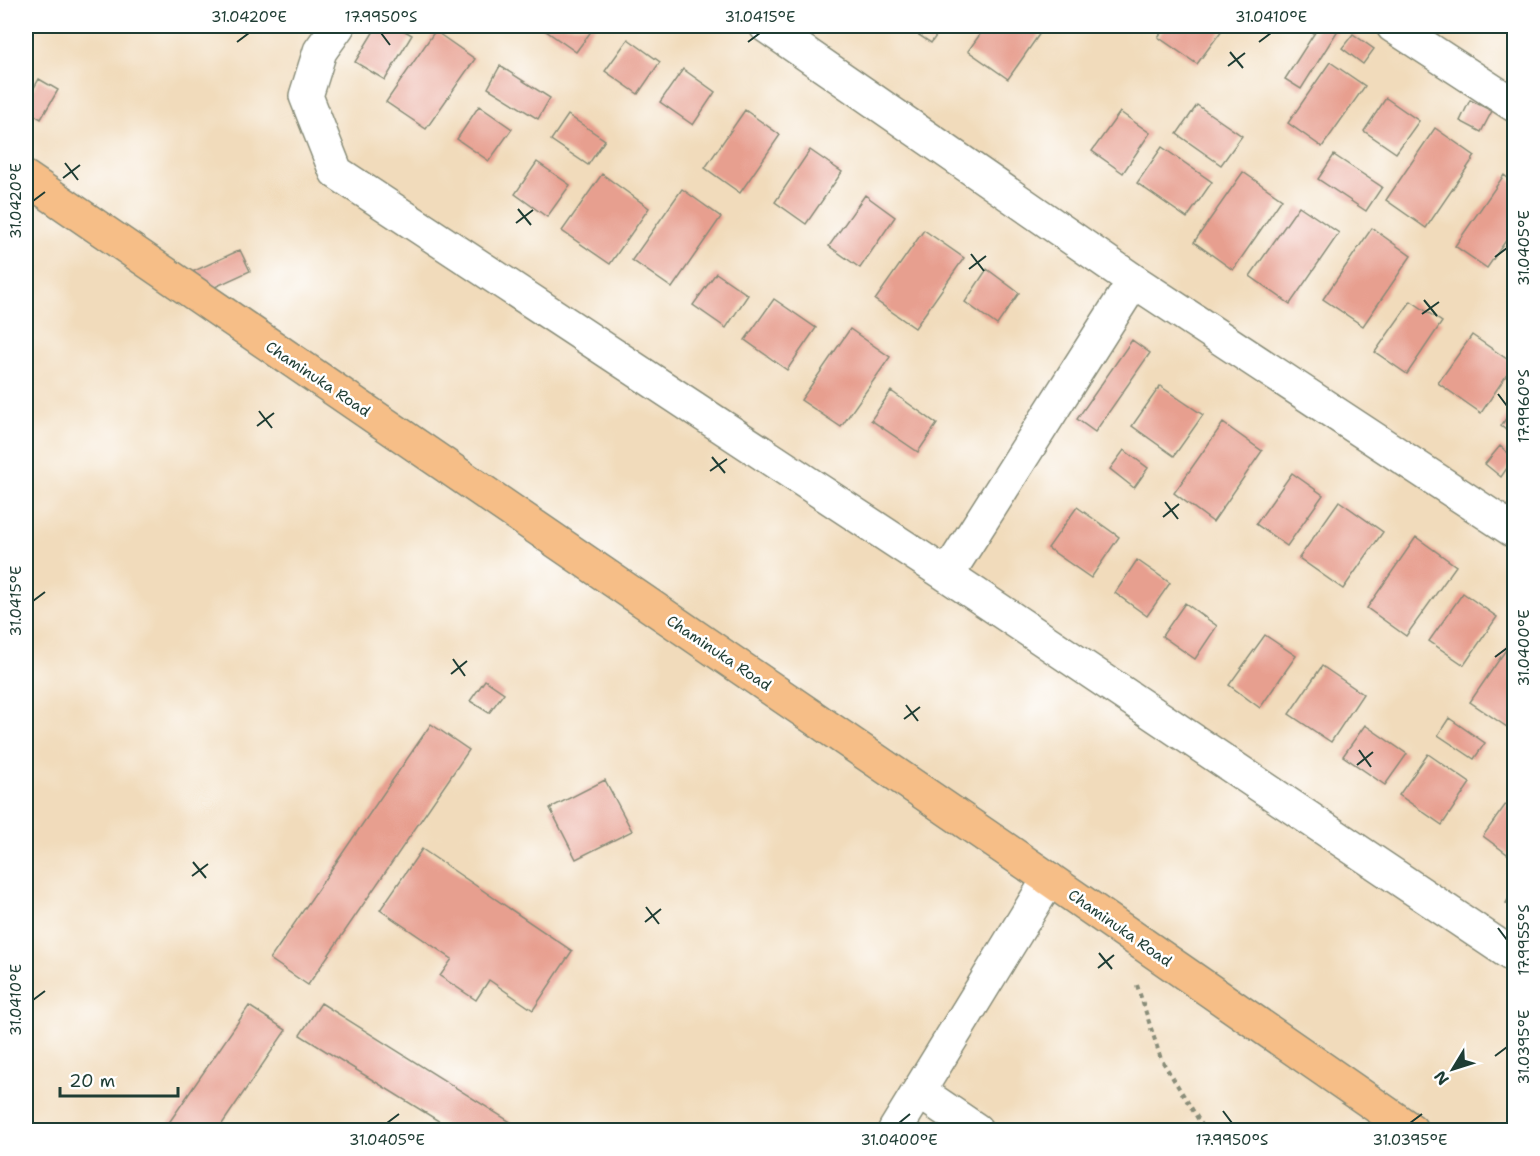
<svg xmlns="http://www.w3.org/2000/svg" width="1540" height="1156" font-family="'Shantell Sans',sans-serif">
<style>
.building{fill:#e79f8f}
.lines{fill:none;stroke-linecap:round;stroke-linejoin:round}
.minor-casing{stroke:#888c78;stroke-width:36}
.primary-casing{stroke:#888c78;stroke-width:36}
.path{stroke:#888c78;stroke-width:4;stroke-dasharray:4.5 4.5;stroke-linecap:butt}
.minor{stroke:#fff;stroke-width:33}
.primary{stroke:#f6be87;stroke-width:33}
.ticks{fill:none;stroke:#1f3d34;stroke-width:2}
.labels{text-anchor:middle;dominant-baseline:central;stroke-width:5;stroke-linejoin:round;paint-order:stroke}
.street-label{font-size:15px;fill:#1f3d34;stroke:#fff}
.neatline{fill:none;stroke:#1f3d34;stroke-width:2}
.ticks-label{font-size:15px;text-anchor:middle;fill:#1f3d34}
</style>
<rect width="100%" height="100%" fill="#fff"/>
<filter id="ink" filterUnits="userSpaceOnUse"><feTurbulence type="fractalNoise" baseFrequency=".0167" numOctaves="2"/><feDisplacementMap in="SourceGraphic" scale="12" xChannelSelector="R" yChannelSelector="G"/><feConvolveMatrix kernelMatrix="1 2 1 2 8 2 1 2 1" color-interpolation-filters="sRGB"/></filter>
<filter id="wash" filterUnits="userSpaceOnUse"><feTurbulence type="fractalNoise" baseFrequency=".008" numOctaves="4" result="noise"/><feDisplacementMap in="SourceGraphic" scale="24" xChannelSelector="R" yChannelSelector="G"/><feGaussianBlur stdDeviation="1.35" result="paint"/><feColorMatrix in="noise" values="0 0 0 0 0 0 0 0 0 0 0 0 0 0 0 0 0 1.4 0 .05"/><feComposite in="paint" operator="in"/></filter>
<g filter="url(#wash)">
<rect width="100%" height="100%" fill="#f1dbbb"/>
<g id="blocks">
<path class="building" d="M377,26h19l16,9 -27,45 -30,-18z
M539,26h56l-19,26z
M905,26h38l-12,17z
M986,26h59l-37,53 -40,-28z
M1166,26h59l-28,38 -39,-27z
M1319,26l21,1 -39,62 -16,-10z
M435,31l40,28 -49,70 -40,-27z
M1353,34l21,15 -11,15 -21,-16z
M628,39l32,23 -22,32 -33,-23z
M1330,62l35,24 -43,61 -34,-24z
M500,66l50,32 -12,21 -50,-31z
M683,69l32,23 -22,33 -33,-23z
M39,79l19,11 -17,29 -15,-9v-8z
M1386,98l33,23 -23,32 -32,-22z
M1470,100l22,11 -11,21 -21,-11z
M1197,105l45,31 -21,29 -44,-31z
M479,106l33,23 -23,32 -32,-22z
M745,110l35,25 -40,58 -35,-25z
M1120,112l30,21 -27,40 -31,-22z
M568,115l37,25 -17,25 -37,-25z
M1435,128l40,28 -49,72 -40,-28z
M1162,147l50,35 -25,36 -50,-35z
M810,150l32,22 -36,52 -31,-22z
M1334,155l48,32 -16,24 -48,-32z
M537,162l33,23 -23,32 -32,-23z
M1243,172l39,27 -49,71 -39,-28z
M602,174l47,34 -39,56 -48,-33z
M1504,175l10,8v46l-27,39 -32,-22z
M682,189l39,28 -49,71 -40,-28z
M865,195l30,22 -35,51 -31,-22z
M1299,206l40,27 -49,71 -40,-28z
M1372,228l39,28 -48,70 -40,-27z
M924,230l40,28 -49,70 -40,-28z
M240,250l10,21 -46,21 -10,-21z
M987,269l32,24 -22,32 -32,-23z
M716,273l32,22 -22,33 -33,-23z
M774,299l42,29 -29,42 -42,-30z
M1411,301l31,21 -35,52 -32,-22z
M850,329l40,28 -49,70 -40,-27z
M1472,335l42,29 -33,49 -43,-30z
M1514,339v12l-5,-4z
M1132,340l18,13 -55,79 -18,-13z
M1160,386l43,29 -29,41 -42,-30z
M891,391l46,33 -19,28 -47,-32z
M1514,406v30l-13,-10z
M1223,423l39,28 -49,71 -39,-29z
M1500,446l14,12 -13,19 -16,-13z
M1124,450l24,18 -14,20 -24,-19z
M1292,473l31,22 -36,51 -31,-22z
M1339,501l44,31 -40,57 -44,-31z
M1077,507l42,30 -28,41 -43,-30z
M1416,537l40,29 -50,70 -39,-28z
M1137,560l33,23 -23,33 -32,-23z
M1463,593l34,24 -33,48 -35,-24z
M1185,603l32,23 -22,33 -33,-23z
M1265,635l31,21 -36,52 -31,-23z
M1514,638v85l-4,6 -40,-27z
M1322,666l41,28 -32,48 -42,-28z
M485,680l19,13 -15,20 -19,-12z
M1449,718l36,25 -11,16 -36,-24z
M431,724l38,26 -161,235 -38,-26z
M1365,725l42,29 -22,31 -42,-29z
M1428,754l42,29 -28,42 -43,-30z
M605,780l27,51 -56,28 -26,-51z
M1506,804l8,6v49l-31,-23z
M422,849l150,102 -39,59 -44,-30 -13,20 -36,-24 12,-17 -72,-49z
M1514,890v18l-8,-5z
M321,1003l202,127h-70l-153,-95z
M249,1006l37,24 -68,100h-54z"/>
</g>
</g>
<g filter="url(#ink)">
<use href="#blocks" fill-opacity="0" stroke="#888c78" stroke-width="1.5"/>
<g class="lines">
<defs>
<path id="minor" d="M338,26l-18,25 -14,45 30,76 611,403 567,381
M766,26l368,255 380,250
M1393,26l121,79
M947,575l187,-294
M920,1092l56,38
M895,1130l154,-251"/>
<path id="primary" d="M26,178l1023,701 362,251"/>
</defs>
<use href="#minor" class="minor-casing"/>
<use href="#primary" class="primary-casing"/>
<path class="path" d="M1137,985l24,74 44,71"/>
<use href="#minor" class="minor"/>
<use href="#primary" class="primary"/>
</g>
</g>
<path class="ticks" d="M381,33l9,12M237,42l12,-9M748,42l12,-9M1259,42l12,-9M1230,52l13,16M1228,66l17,-13M65,163l13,17M63,178l17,-13M33,201l12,-9M518,209l13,16M516,223l17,-13M971,254l13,17M1495,257l12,-9M969,269l17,-13M1424,300l13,16M1422,314l17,-12M1498,394l9,12M259,411l13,17M257,426l17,-13M712,457l13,16M710,471l17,-12M1165,502l13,17M1163,517l16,-13M33,601l12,-9M1495,657l12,-9M453,659l12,17M451,674l16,-13M906,705l12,16M904,719l16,-12M1359,750l12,17M1357,765l16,-13M193,862l13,16M192,876l16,-12M646,907l13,17M645,922l16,-13M1498,928l9,12M1099,953l13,16M1098,968l16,-13M33,1000l12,-9M1495,1056l12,-9M1223,1111l9,12M387,1123l12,-9M899,1123l11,-9M1410,1123l12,-9"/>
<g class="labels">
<g class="street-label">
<text transform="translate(318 379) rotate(34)">Chaminuka Road</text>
<text transform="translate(719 653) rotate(34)">Chaminuka Road</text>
<text transform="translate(1120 928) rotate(35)">Chaminuka Road</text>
</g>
</g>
<rect width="1540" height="1156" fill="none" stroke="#fff" stroke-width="66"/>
<g transform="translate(1453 1069) rotate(232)" stroke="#ffffff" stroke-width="4.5" paint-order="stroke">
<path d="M0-4.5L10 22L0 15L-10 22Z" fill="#1f3d34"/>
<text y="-9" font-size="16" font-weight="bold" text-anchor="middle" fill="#1f3d34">N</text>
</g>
<path d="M60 1087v9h118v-9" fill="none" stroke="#1f3d34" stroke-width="3"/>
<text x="69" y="1087" font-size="18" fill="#1f3d34" stroke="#ffffff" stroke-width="4.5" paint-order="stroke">20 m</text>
<rect x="33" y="33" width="1474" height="1090" class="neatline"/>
<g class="ticks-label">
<text x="249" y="22">31.0420°E</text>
<text x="381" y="22">17.9950°S</text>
<text x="760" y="22">31.0415°E</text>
<text x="1271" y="22">31.0410°E</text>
<text transform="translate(16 201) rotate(-90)" y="5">31.0420°E</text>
<text transform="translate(1524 248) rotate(-90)" y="5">31.0405°E</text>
<text transform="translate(1524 406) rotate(-90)" y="5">17.9960°S</text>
<text transform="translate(16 601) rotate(-90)" y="5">31.0415°E</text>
<text transform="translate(1524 648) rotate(-90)" y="5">31.0400°E</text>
<text transform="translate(1524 940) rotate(-90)" y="5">17.9955°S</text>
<text transform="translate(16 1000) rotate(-90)" y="5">31.0410°E</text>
<text transform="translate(1524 1047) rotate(-90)" y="5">31.0395°E</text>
<text x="387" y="1145">31.0405°E</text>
<text x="899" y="1145">31.0400°E</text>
<text x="1232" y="1145">17.9950°S</text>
<text x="1410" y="1145">31.0395°E</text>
</g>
</svg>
